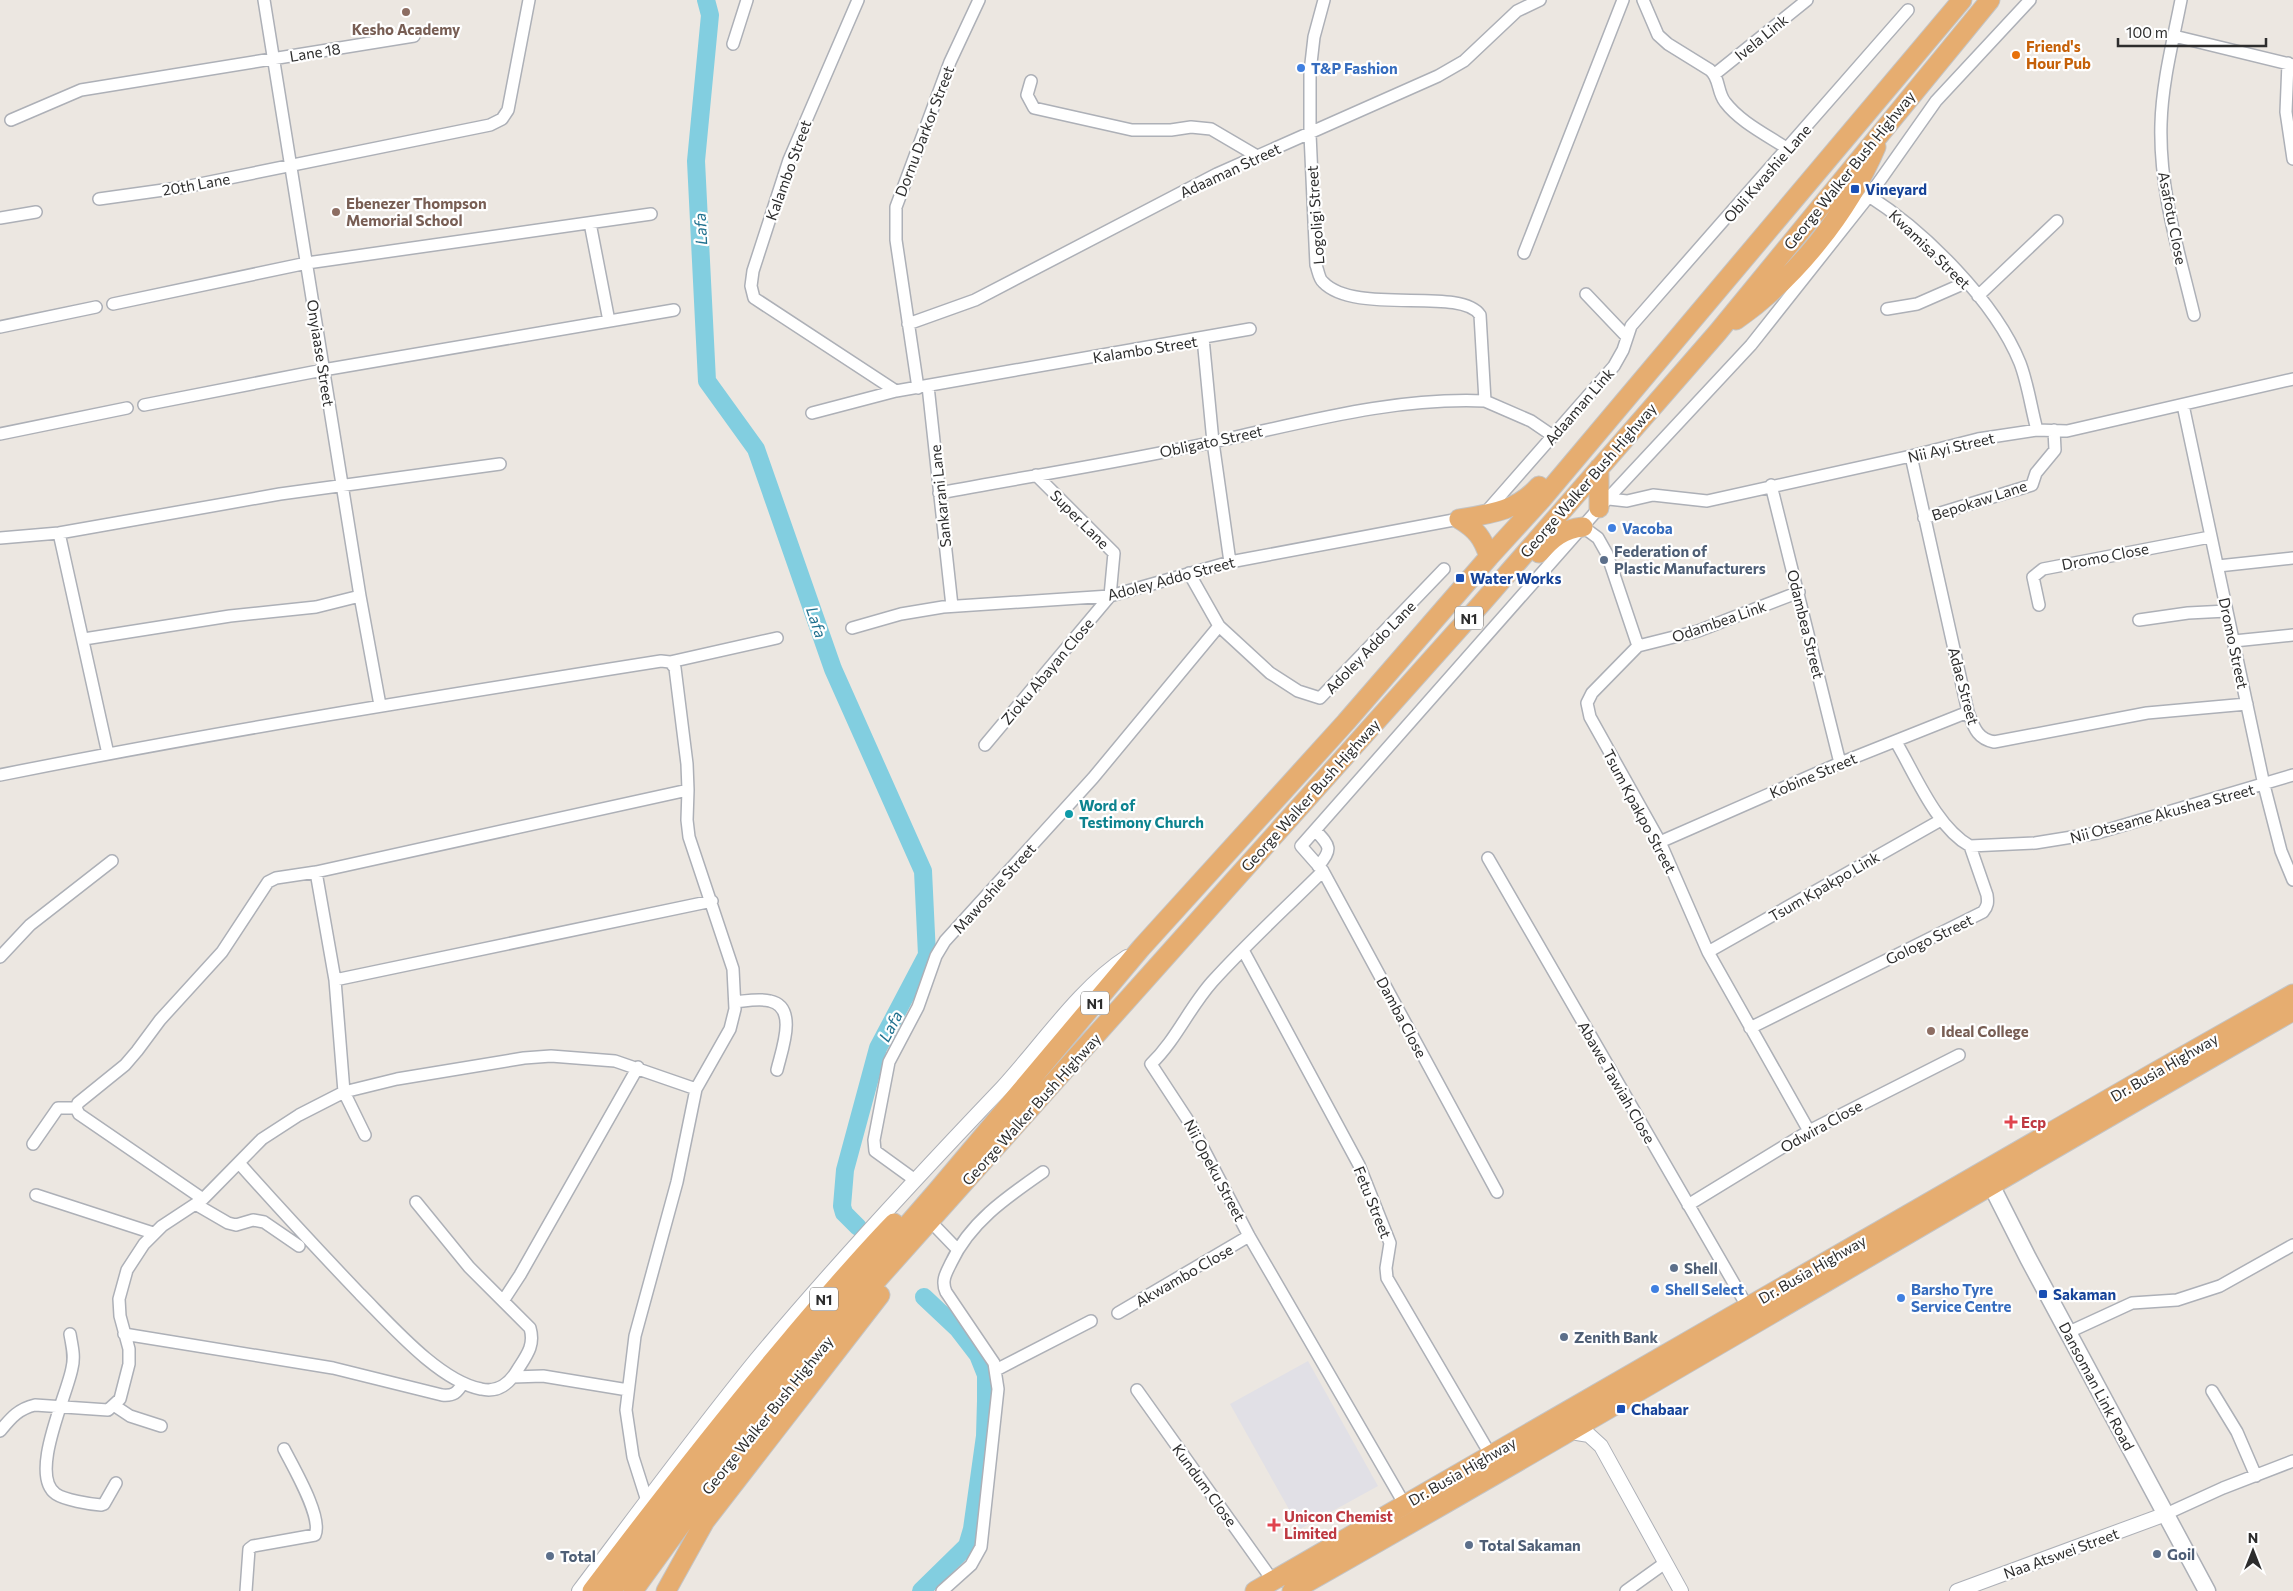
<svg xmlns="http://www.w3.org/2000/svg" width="2293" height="1591" font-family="Commissioner,sans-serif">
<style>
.industrial{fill:#e1e0e6}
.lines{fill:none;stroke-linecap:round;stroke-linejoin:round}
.river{stroke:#82cee0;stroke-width:18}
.minor-casing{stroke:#adb0b7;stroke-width:14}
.tertiary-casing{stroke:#adb0b7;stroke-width:16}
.secondary-casing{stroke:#adb0b7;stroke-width:19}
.trunk-casing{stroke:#c4c4c4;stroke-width:21}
.minor{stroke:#fff;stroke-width:11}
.tertiary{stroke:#fff;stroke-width:14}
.secondary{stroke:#fff;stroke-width:16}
.trunk{stroke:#e6ad70;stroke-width:19}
.education-dot{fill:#8d6e63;stroke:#fff;stroke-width:2}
.food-dot{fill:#e8710a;stroke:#fff;stroke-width:2}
.shop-dot{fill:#3f7fe0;stroke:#fff;stroke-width:2}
.transit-dot{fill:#1a4fb4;stroke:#fff;stroke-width:2}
.service-dot{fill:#5c6f8a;stroke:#fff;stroke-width:2}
.culture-dot{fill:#0f9aa8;stroke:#fff;stroke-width:2}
.health-dot{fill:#e0444e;stroke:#fff;stroke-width:2}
.labels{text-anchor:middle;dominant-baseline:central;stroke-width:4.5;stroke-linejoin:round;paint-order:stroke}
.shield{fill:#fff;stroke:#6c6c6c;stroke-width:1}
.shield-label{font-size:14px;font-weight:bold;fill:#2d2d2d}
.education-label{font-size:15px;font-weight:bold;fill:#785e54;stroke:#fff;text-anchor:start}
.street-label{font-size:15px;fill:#2d2d2d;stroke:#fff}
.food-label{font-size:15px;font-weight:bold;fill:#c56008;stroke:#fff;text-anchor:start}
.shop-label{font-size:15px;font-weight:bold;fill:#366cbe;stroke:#fff;text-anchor:start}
.transit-label{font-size:15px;font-weight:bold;fill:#164399;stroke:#fff;text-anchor:start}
.service-label{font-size:15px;font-weight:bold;fill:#4e5e75;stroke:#fff;text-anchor:start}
.culture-label{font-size:15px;font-weight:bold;fill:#0d838f;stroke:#fff;text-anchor:start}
.health-label{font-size:15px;font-weight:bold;fill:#be3a42;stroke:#fff;text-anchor:start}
.water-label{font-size:16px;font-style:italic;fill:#1f708e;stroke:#fff}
</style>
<rect width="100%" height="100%" fill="#ece7e1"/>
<path class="industrial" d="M1308,1361l70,125 -78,43 -70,-125z"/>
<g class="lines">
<path class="river" d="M706,0l4,15 -14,146 11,220 49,68 77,220 90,202 4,84 -49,93 -33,122 -3,36 2,7 14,14
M921,1591l46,-45 5,-17 13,-93 1,-35v-26l-8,-20 -20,-26 -34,-32"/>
<defs>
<path id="minor" d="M264,0l96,596 20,109
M858,0l-69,160 -36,111 -2,15 3,12 142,93
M1324,0l-10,37 -4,35v62l6,131c2,5 3,14 7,17 32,34 138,4 157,33l5,86 46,20 22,15
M1643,0l15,35 10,9 42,26c10,8 7,22 15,32 15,20 42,33 63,47
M2181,0c-8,41 -19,83 -20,124 -2,66 18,128 33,191
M2174,36l119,29
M733,44l14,-44
M2288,63l-2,49 7,47
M1715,74l92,-74
M1031,81l-4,14 7,13 98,22h39l20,-3 20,2 46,27
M11,120l70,-30 333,-54
M1869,196c56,36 126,105 151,167 8,21 11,45 17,67
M99,199l86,-12 305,-62 12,-6 6,-9 21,-110
M0,218l36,-6
M590,223l19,98
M1524,253l99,-253
M1586,294l40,42
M1978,296l79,-75
M113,304l194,-41 344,-49
M1887,309l30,-5 48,-21
M908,324l67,-24 242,-126 221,-98 26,-15 53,-50 23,-11
M0,327l96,-20
M1203,338l10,104 17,120
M928,386l24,220
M918,388l-22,-148v-33l54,-145 29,-62
M144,405l179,-35 351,-60
M2183,405l81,380 17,66 12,29
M812,413l84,-22 354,-62
M0,434l127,-26
M1911,456l57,256c6,15 9,27 26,30l153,-29 100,-9
M1771,485l69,278
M939,493c91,-17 183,-31 274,-51 90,-19 179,-45 272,-41
M1609,499l18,2 26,-6 54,6 204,-45 67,-17 59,-9 30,1 226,-52
M1486,512l128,-146 9,-16 8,-24 277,-316
M1924,518l108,-33 4,-12 19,-23 -1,-20
M1583,527l15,11 9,16 31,92
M59,533l49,221
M0,538l59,-5 221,-39 220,-30
M2218,566l75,-8
M1189,573l30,53 51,47 28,18 22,7 124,-129
M2039,605l-6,-28 10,-8 167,-32
M2139,620l49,-7 39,-2
M852,628l49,-14 42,-7 167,-11 120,-34 229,-43
M84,639l146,-23 86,-9 44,-11
M2234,641l59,-6
M1638,646l-46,47 -5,10 3,14 70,125 48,110 101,179
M1638,646l60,-15 101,-39
M985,745l125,-149 4,-43 -78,-78
M0,775c219,-44 440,-79 661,-114l9,1 107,-24
M1315,830c14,15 19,19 3,36
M1660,842l180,-79 128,-51
M1970,846l65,-3 62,-10 196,-58
M1488,858l259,448
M1323,871c-37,37 -76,72 -111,111 -23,26 -36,58 -61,82l40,61 58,111 156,269
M316,872l19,108 9,112 21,43
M1243,950l116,215 31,78 -4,25 1,10 103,176
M1708,952l233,-132
M0,957l30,-32 82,-64
M335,980l377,-79
M735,1002c11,-1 24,-4 35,-1 29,6 11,51 7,69
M1750,1028l233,-116c5,-6 5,-10 4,-17l-17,-49c-34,-19 -55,-72 -74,-104
M76,1108l2,-5 47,-38 12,-14 23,-31 62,-68 46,-70 8,-4 40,-6 372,-82
M76,1108l3,6 124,85
M33,1144l25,-36h18
M239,1163c40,45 80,88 121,131 30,30 79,87 121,95 17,4 29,-6 37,-20 9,-14 17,-24 12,-41l-61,-61 -53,-65
M915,1180l-40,-29 -1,-11 15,-78 29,-55 18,-51 9,-15 148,-163 126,-152
M1497,1192l-174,-321 -22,-25 298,-338 152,-163 118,-149 67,-95 94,-101
M36,1195l117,38
M197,1205l31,18 8,2 17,-5 11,2 35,24
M1688,1205l121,-74 150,-76
M931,1222l26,27
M503,1301l17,-26 118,-208
M1118,1313l131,-77
M2069,1332l63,-29 45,-3 43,-14 73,-41
M70,1334c2,12 5,22 2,34 -4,25 -44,107 -16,126 9,6 33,10 45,11l3,-1 12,-21
M124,1334l209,34 109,27c12,1 15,-2 21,-12
M996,1370l95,-49
M513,1377l30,-1 85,14
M1137,1390l136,191
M2212,1391l25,41 19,44
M115,1406l15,10 31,10
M0,1431c11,-13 18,-22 35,-26l73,5 12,-11 9,-35v-15l-9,-33 -1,-17 8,-29 17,-26 18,-18 41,-27 59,-60 37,-24 45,-23 53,-13 127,-21 27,-2 64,5 81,28
M647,1501l-14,-44 -7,-47 9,-74 42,-154 19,-93 34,-60 5,-20 -2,-40 -44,-132 -2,-17 1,-30 -1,-26 -12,-96 -5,-6
M2166,1514l57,-26 70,-27
M246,1591l3,-42 4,-3 62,-11c8,-18 -22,-68 -31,-86
M942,1591l29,-26 10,-18 17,-158 -4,-26 -48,-71c-5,-11 0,-19 5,-29 19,-41 56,-66 92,-91
M1626,1591l39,-28"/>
<path id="tertiary" d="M1571,1432l18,3 12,11 80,145
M579,1591c58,-77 116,-156 177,-231 78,-94 162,-184 246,-272 38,-41 78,-101 125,-131
M1957,1591l209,-77"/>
<path id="secondary" d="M1986,1175l42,83 179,333"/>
<path id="trunk" d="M1736,320c59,-41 112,-107 140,-173
M1599,468v40
M1459,519c31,-5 58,-8 80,-33
M1459,519c17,10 24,19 30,38
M1539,553c13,-15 24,-24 44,-26
M592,1591c65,-86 131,-171 201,-254 33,-39 65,-77 101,-114
M611,1591l69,-92 163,-200 94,-108 204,-243 205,-226 143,-165 53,-58 420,-499
M633,1591l71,-98 164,-203 613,-686 237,-272 272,-332
M666,1591l39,-70 175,-226
M1255,1591l895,-516 143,-81
M1292,1591c336,-190 666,-389 1001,-580"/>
</defs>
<use href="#minor" class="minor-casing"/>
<use href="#tertiary" class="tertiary-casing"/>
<use href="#secondary" class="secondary-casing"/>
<use href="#trunk" class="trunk-casing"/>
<use href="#minor" class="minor"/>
<use href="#tertiary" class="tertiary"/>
<use href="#secondary" class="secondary"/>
<use href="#trunk" class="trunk"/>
</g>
<g class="education-dot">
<circle cx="406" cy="12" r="5"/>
<circle cx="336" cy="212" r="5"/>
<circle cx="1931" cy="1031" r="5"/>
</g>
<circle class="food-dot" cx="2016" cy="55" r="5"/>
<g class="shop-dot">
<circle cx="1301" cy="68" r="5"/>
<circle cx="1612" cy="528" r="5"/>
<circle cx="1655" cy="1289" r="5"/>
<circle cx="1901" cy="1298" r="5"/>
</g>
<g class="transit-dot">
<rect x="1850" y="184" width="10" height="10" rx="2.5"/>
<rect x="1455" y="573" width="10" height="10" rx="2.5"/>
<rect x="2038" y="1289" width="10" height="10" rx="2.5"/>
<rect x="1616" y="1404" width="10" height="10" rx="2.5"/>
</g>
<g class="service-dot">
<circle cx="1604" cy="560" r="5"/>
<circle cx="1674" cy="1268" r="5"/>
<circle cx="1564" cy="1337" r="5"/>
<circle cx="1469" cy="1545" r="5"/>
<circle cx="2157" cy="1554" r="5"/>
<circle cx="550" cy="1556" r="5"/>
</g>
<circle class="culture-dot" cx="1069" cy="814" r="5"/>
<g class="health-dot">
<path d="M2008.5 1114.5h5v5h5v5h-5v5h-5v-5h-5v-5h5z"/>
<path d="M1271.5 1517.5h5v5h5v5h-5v5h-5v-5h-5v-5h5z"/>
</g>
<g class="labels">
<g class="shield">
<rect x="1455" y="606.5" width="28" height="23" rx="4"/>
<rect x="1081" y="991.5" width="28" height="23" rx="4"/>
<rect x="810" y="1287.5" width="28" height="23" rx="4"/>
</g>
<g class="shield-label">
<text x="1469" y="618">N1</text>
<text x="1095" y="1003">N1</text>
<text x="824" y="1299">N1</text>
</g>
<g class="education-label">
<text x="406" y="29" text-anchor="middle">Kesho Academy</text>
<text x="346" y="203">Ebenezer Thompson<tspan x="346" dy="17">Memorial School</tspan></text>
<text x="1941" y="1031">Ideal College</text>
</g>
<g class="street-label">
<text transform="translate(1761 37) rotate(-39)">Ivela Link</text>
<text transform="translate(315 52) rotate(-9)">Lane 18</text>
<text transform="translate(924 131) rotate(-69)">Dornu Darkor Street</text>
<text transform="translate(788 170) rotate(-70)">Kalambo Street</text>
<text transform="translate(1230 170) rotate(-25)">Adaaman Street</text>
<text transform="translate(1849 170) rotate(-51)">George Walker Bush Highway</text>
<text transform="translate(1767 173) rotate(-49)">Obli Kwashie Lane</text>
<text transform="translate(196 184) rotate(-10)">20th Lane</text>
<text transform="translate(1315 215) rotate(-94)">Logoligi Street</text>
<text transform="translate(2173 218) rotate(79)">Asafotu Close</text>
<text transform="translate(1930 249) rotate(44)">Kwamisa Street</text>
<text transform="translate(1145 349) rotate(-9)">Kalambo Street</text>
<text transform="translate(321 353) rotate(81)">Onyiaase Street</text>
<text transform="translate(1579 406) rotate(-49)">Adaaman Link</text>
<text transform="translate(1211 441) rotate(-12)">Obligato Street</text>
<text transform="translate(1951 447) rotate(-13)">Nii Ayi Street</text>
<text transform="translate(1588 480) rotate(-49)">George Walker Bush Highway</text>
<text transform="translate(940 496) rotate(-96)">Sankarani Lane</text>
<text transform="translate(1979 500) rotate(-18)">Bepokaw Lane</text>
<text transform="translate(1080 519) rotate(45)">Super Lane</text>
<text transform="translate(2105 556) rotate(-11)">Dromo Close</text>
<text transform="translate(1171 578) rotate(-15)">Adoley Addo Street</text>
<text transform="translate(1719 621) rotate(-19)">Odambea Link</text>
<text transform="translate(1806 624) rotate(76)">Odambea Street</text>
<text transform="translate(2234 643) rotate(78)">Dromo Street</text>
<text transform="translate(1370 647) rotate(-46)">Adoley Addo Lane</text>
<text transform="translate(1047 671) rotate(-50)">Zioku Abayan Close</text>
<text transform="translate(1964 686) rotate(75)">Adae Street</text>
<text transform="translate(1813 775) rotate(-23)">Kobine Street</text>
<text transform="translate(1310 795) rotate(-48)">George Walker Bush Highway</text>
<text transform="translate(1640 811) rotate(62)">Tsum Kpakpo Street</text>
<text transform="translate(2162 813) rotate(-15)">Nii Otseame Akushea Street</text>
<text transform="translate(1824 886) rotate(-30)">Tsum Kpakpo Link</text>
<text transform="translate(994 888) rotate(-48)">Mawoshie Street</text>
<text transform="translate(1929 939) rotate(-26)">Gologo Street</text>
<text transform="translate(1402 1017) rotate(62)">Damba Close</text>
<text transform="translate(2164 1067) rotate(-30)">Dr. Busia Highway</text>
<text transform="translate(1617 1082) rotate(60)">Abawe Tawiah Close</text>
<text transform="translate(1031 1109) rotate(-48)">George Walker Bush Highway</text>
<text transform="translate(1821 1126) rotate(-29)">Odwira Close</text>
<text transform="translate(1215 1170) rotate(62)">Nii Opeku Street</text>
<text transform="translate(1373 1202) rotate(68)">Fetu Street</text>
<text transform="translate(1812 1269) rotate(-30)">Dr. Busia Highway</text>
<text transform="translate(1184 1275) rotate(-30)">Akwambo Close</text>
<text transform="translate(2097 1386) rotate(62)">Dansoman Link Road</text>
<text transform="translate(767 1415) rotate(-51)">George Walker Bush Highway</text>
<text transform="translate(1462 1471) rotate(-30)">Dr. Busia Highway</text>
<text transform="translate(1205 1485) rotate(54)">Kundum Close</text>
<text transform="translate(2061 1553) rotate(-20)">Naa Atswei Street</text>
</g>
<g class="food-label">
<text x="2026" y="46">Friend's<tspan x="2026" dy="17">Hour Pub</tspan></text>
</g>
<g class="shop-label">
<text x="1311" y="68">T&amp;P Fashion</text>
<text x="1622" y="528">Vacoba</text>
<text x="1665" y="1289">Shell Select</text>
<text x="1911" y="1289">Barsho Tyre<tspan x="1911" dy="17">Service Centre</tspan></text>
</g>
<g class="transit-label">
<text x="1865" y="189">Vineyard</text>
<text x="1470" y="578">Water Works</text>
<text x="2053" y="1294">Sakaman</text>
<text x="1631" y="1409">Chabaar</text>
</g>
<g class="service-label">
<text x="1614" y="551">Federation of<tspan x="1614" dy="17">Plastic Manufacturers</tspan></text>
<text x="1684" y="1268">Shell</text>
<text x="1574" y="1337">Zenith Bank</text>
<text x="1479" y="1545">Total Sakaman</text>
<text x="2167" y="1554">Goil</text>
<text x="560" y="1556">Total</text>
</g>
<g class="culture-label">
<text x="1079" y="805">Word of<tspan x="1079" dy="17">Testimony Church</tspan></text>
</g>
<g class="health-label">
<text x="2021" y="1122">Ecp</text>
<text x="1284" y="1516">Unicon Chemist<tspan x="1284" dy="17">Limited</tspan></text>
</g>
<g class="water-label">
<text transform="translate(700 229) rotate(-93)">Lafa</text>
<text transform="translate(817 622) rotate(71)">Lafa</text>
<text transform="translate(890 1026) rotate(-62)">Lafa</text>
</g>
</g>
<g transform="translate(2253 1551)" stroke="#ffffff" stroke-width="4" paint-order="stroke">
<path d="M0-4L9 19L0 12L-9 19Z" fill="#2d2d2d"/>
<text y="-8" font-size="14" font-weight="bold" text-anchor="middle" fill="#2d2d2d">N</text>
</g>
<path d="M2118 38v8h148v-8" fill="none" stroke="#2d2d2d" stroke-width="2.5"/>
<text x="2126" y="38" font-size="15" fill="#2d2d2d" stroke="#ffffff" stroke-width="4" paint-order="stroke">100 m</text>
</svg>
